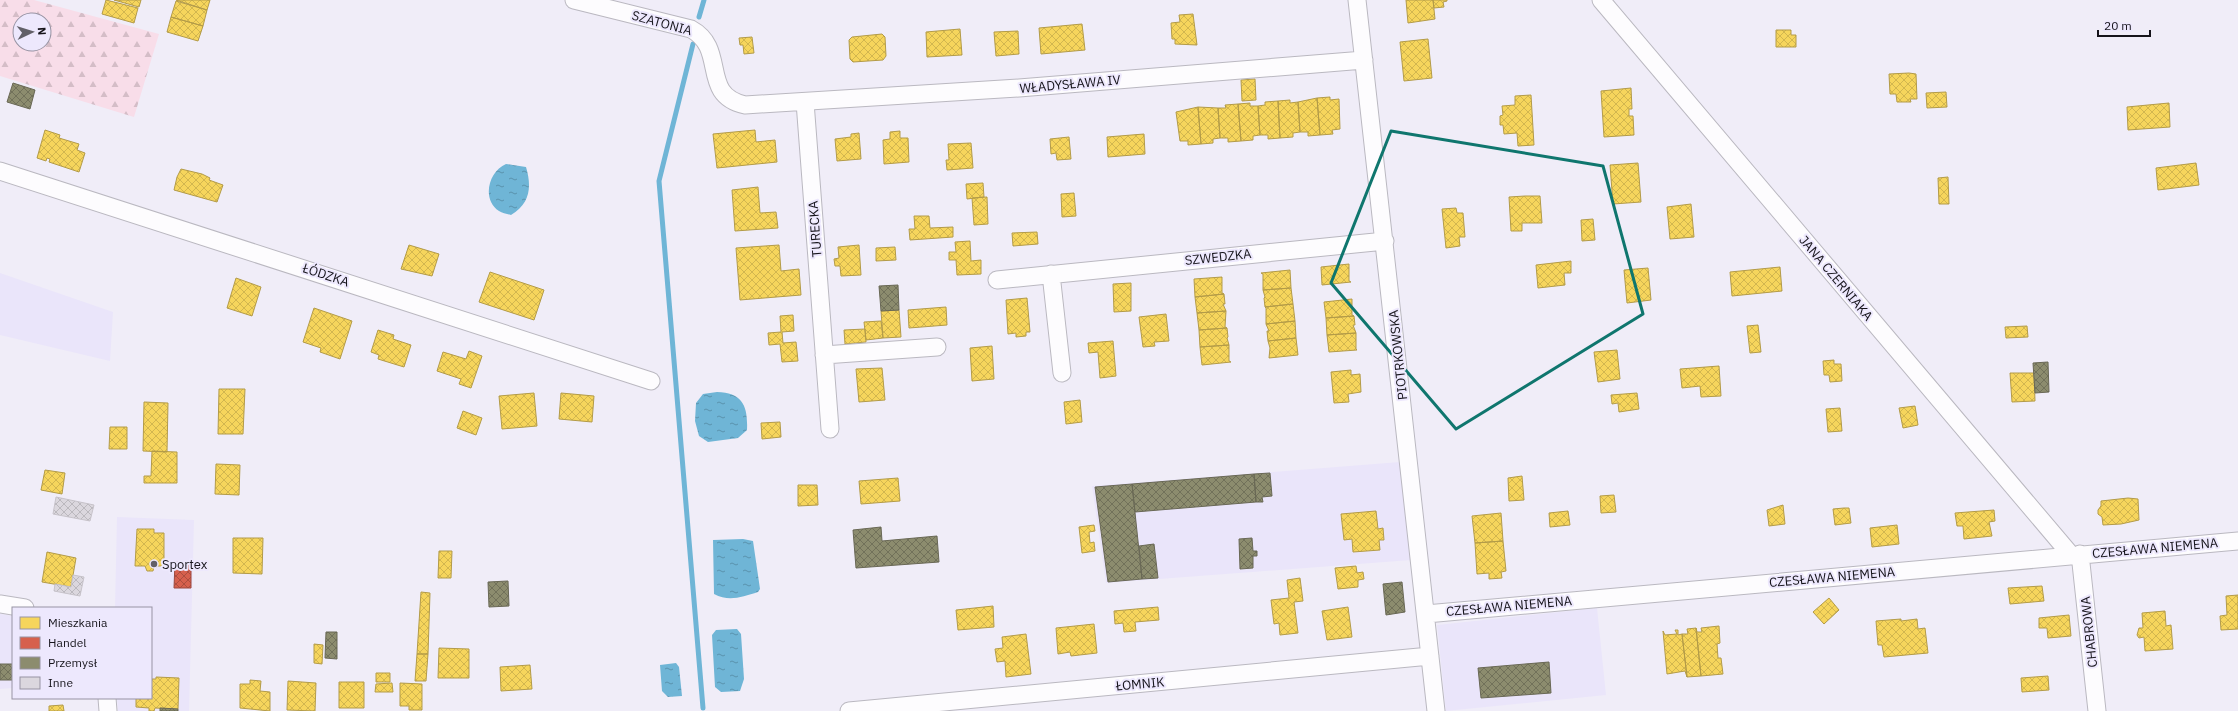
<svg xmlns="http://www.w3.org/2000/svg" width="2238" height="711" font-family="'IBM Plex Sans',sans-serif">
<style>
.built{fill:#eae5fa}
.forest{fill:url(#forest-firs);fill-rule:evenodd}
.water{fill:url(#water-ripples)}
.homes{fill:url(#homes-cross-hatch);stroke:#b39b48}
.shops{fill:url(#shops-cross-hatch);stroke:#9c493e}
.industry{fill:url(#industry-cross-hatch);stroke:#696855}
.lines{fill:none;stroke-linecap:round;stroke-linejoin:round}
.stream{stroke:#6fb5d6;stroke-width:5}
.building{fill:url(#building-cross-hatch);stroke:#c7c3ca}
.street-casing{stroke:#bab8c0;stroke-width:19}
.street{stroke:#fdfcfe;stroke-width:17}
.marked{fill:none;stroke:#0f766e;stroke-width:3;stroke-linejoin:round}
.poi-dot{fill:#626068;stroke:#ede8fd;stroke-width:1.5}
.labels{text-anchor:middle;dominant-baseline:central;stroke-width:4;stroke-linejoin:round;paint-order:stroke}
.street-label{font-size:13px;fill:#16141b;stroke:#ede8fd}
.poi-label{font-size:13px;fill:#16141b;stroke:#ede8fd;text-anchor:start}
</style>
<defs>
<pattern id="forest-firs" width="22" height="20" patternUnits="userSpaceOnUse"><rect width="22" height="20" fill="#f8dde9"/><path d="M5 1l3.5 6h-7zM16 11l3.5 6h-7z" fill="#d4bdc7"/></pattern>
<pattern id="water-ripples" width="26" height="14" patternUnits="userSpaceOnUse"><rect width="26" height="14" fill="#6fb5d6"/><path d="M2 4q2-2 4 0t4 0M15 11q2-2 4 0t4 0" fill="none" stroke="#5a92ad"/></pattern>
<pattern id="homes-cross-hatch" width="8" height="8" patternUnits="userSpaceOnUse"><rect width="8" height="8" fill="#f6d55c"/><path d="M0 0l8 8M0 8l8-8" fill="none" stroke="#d2b64f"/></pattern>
<pattern id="shops-cross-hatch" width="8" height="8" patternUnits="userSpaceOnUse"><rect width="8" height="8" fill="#d6604d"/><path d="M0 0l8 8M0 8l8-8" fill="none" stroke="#ad4e3f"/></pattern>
<pattern id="industry-cross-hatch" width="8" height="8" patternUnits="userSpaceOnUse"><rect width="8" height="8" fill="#8c8c6e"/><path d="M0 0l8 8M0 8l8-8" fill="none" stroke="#71715a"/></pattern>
<pattern id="building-cross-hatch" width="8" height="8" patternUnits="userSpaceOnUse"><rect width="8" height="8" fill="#dbd7de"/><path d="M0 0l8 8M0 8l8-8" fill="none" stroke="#bbb8be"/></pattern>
</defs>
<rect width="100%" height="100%" fill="#f0edf8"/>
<path class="built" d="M0,273l113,39 -3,49 -110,-26z
M1400,462l11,98 -305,23 -14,-97z
M117,517l77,3 -5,191h-71l-1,-13h34v-90h-36z
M1597,608l9,87 -160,16 -9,-86z
M0,614l13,2v72l-13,1z"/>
<path class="forest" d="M0,0h34l125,34 -25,83 -134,-41zM20,20h24v24h-24z"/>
<path class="water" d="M506,164l20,3c6,20 4,37 -15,48 -4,-1 -9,-2 -12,-4 -18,-12 -10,-40 7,-47z
M717,392c26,1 31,14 30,38l-9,8 -30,4 -9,-6 -4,-15 1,-18 7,-9z
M743,539l10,2 7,48 -2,3c-16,5 -29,10 -44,2l-1,-54z
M737,629l4,5 3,45 -4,12 -19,1 -6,-5 -3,-52 4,-5z
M676,663l3,4 3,29 -14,1 -6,-6 -2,-26z"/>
<path class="homes" d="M106,0l32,8 -4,15 -32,-9z
M114,0h27l-2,7z
M176,0h34l-3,10z
M1406,0h27l2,19 -27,4z
M1433,0h14v1l-4,1 1,5 -10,1z
M176,1l31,9 -4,16 -32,-9z
M1193,14l4,31 -22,-1v-5h-3l-1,-16 9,-1 -1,-7z
M171,17l32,9 -5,15 -31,-9z
M1082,24l3,26 -44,4 -2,-26z
M960,29l2,26 -35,2 -1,-25z
M1776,30h15v5h5v12h-20z
M1018,31l1,23 -23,2 -2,-24z
M882,34l3,3 1,19 -3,4 -30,2 -3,-3 -1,-19 3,-3z
M752,37l2,16 -10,1 -1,-9h-3l-1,-7z
M1428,39l4,39 -28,3 -4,-39z
M1909,73l7,1 1,25h-7l1,3h-14l-1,-8h-6l-1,-20z
M1255,79l1,21 -14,1 -1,-21z
M1631,88l1,21h-3v7h4l1,19 -30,2 -3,-46z
M1946,92l1,15 -20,1 -1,-15z
M1531,95l3,50 -16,1 -1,-13 -13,1 -1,-9h-3v-9l3,-1 -1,-9 13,-1v-9z
M1330,97v3l9,-1 1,30 -8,1 1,4 -13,1 -3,-37z
M1317,98l3,37 -12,1v-4h-8l-2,-30z
M1290,100v3l8,-1 2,30 -7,1v4l-13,1 -2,-37z
M1278,101l2,37 -12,1v-4h-8l-2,-29 7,-1v-3z
M1250,103v3h8l2,29 -7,1v4l-12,1 -3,-37z
M2169,103l1,24 -42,3 -1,-23z
M1238,104l3,37 -13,1v-4h-8l-2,-30h8l-1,-3z
M1198,107l3,37 -13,1v-4h-8l-4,-29z
M1198,107l20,1 2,30 -7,1v4l-12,1z
M45,130l15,5 -1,3 20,6 -2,6 8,3 -6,19 -30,-10 1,-3 -3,-1 -1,3 -9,-3z
M755,130l1,12 19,-2 2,22 -60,6 -4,-34z
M900,131v7h8l1,24 -25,2 -1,-24 7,-1v-7z
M859,133l2,26 -24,2 -2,-22 16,-2v-3z
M1144,134l1,20 -37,3 -1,-20z
M1069,137l2,22 -14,1 -1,-7 -5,1 -1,-15z
M971,143l2,25 -26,2 -1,-10h3l-1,-16z
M1638,163l3,39 -28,2 -3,-39z
M2196,163l3,22 -41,5 -2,-22z
M181,169l21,5 8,4 -1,2 14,5 -6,17 -43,-12 3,-13z
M1948,177l1,27h-10l-1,-26z
M983,183l1,14 -17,2 -1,-15z
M758,187l2,26 16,-1 2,16 -43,3 -3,-41z
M1074,193l2,23 -14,1 -1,-23z
M1525,196h15l2,27h-20v8h-11l-2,-34z
M987,197l1,27 -14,1 -2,-27z
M1691,204l3,33 -24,2 -3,-32z
M1456,208l1,5h6l2,24h-6l1,9 -14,2 -4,-39z
M914,216h15l1,12 23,-1v10l-43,3 -1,-11h6z
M1593,219l2,21 -13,1 -1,-21z
M1037,232l1,12 -25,2 -1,-13z
M970,241l1,20 10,-1v14l-24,1 -1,-15h-7v-8h7l-1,-10z
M409,245l30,9 -7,22 -31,-7z
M779,245l2,26 18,-2 2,26 -61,5 -4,-52z
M859,245l2,30 -20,1 -1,-10h-5l-1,-7 5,-1 -1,-11z
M895,247l1,13 -20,1v-13z
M1571,261v12h-7l1,12 -27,3 -2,-23z
M1349,264v17l2,1 -29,3 -1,-18z
M1780,267l2,24 -50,5 -2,-24z
M1648,268l3,32 -24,3 -3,-33z
M1290,270l1,18 -28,2v-16l-2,-1z
M490,272l54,18 -10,30 -55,-18z
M1222,277v16l2,1 -29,3 -1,-18z
M236,278l25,9 -9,29 -25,-8z
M1131,283v28l-17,1 -1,-28z
M1291,288l2,16 -28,3 -1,-9 1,-1 -2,-7z
M1224,294l1,10h-2l3,7 -29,2 -2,-16z
M1027,298l3,34h-4v4l-10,1v-4l-8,1 -2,-34z
M1352,299v16l2,1 -28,2 -2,-16z
M1293,304l2,17 -29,3v-16l-1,-1z
M946,307l1,18 -38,3 -1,-18z
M314,308l38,13 -12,38 -20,-7 1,-4 -18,-6z
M899,310l2,27 -18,1 -2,-27z
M1226,311l-1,16 2,1 -28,2 -2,-17z
M1166,314l3,27 -15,1 1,4 -12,1 -4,-30z
M793,315l1,16 -12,1 1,11 13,-1 2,19 -16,1 -2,-18 -11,1 -1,-12 13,-1 -1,-16z
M1354,316l1,9h-2l3,8 -29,2 -1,-17z
M881,321l2,17 -17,2 -2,-18z
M1295,321l1,17 -28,3 -1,-10h2l-3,-7z
M1758,325l3,27 -11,1 -3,-27z
M2027,326l1,11 -22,1 -1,-11z
M1227,328l1,9 -1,1 2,7 -29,2 -1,-17z
M865,329l1,13 -21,2 -1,-14z
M378,330l16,5 -1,4 18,6 -7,22 -26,-8 1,-4 -8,-3z
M1356,333v16l1,1 -28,2 -2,-17z
M1296,338l2,17 -29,3 1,-10 -2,-7z
M1113,341l3,35 -16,2 -2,-26 -9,1 -1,-10z
M1229,345v16l2,1 -29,3 -2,-18z
M992,346l2,33 -22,2 -2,-33z
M1617,350l3,29 -22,3 -4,-30z
M469,351l13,5 -11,32 -12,-4 2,-5 -24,-8 6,-19 23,7z
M1834,360v4h7l1,17 -12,1 -1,-7h-5l-1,-14z
M1719,366l2,30 -20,1 -1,-11 -18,2 -2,-19z
M882,368l3,32 -26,2 -3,-33z
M1351,370v5l9,-1 1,18 -13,2 1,8 -15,1 -3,-31z
M2010,373h24l1,28 -23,1z
M219,389h26l-2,45h-25z
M534,393l3,33 -35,3 -3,-33z
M561,393l33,3 -2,26 -33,-3z
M1637,393l2,16 -20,3 -1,-9 -6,1 -1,-9z
M1080,400l2,22 -16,2 -2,-22z
M144,402l24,1 -1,49 -24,-1z
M1915,406l3,19 -15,3 -4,-20z
M1840,408l2,23 -14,1 -2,-23z
M463,411l19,7 -6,17 -19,-7z
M780,422l1,15 -19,2 -1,-16z
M110,427h17v22h-18z
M152,451l25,1v31h-33v-7h7z
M216,464l24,1 -1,30 -24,-1z
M45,470l20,3 -3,21 -21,-4z
M1522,476l2,24 -15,1 -1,-23z
M898,478l2,23 -39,3 -2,-23z
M798,485h19l1,20 -20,1z
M1614,495l2,17 -15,1 -1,-17z
M2128,498l10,1 1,21 -18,4 -18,1 -1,-8 -4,-3v-4l3,-4v-5z
M1783,505l2,19 -16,2 -2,-16z
M1844,508h5l2,15 -16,2 -2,-16z
M1994,510l1,11 -6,1 3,14 -28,3 -1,-13h-6l-2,-13z
M1376,511l2,18 5,-1 1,12h-5l1,10 -27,2 -1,-13 -8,1 -3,-26z
M1568,511l2,14 -20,2 -1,-14z
M1501,513l2,28 -28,2 -3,-27z
M1094,525l1,6 -6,1 1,11 4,-1 1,9 -13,2 -3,-26z
M1897,525l2,19 -27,3 -2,-19z
M137,529h17v4h10v33h-10l-1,5h-6l-2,-5h-10z
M233,538h30l-1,36 -29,-1z
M1503,541l3,30 -5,1 1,6 -13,1v-6l-12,1 -2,-31z
M439,551h13l-1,27h-13z
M47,552l29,6 -5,29 -29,-5z
M1356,566l1,7 6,-1 1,7 -6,1v7l-20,2 -3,-21z
M1300,578l3,23 -9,1 4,31 -18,2 -1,-12 -5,1 -3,-24 18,-2 -2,-18z
M2042,586l2,15 -34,3 -2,-16z
M421,592l9,1 -2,61h-11z
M2238,595v34l-17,1 -1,-14 7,-1 -1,-19z
M1829,598l10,12 -15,14 -11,-12z
M993,606l1,21 -36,3 -2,-20z
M1158,607l1,13 -24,2 1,9 -12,1 -1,-9 -8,1 -1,-13z
M1348,607l4,30 -25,3 -5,-29z
M2165,611l1,15 5,-1 2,24 -28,2 -1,-14 -5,1 -2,-3 2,-7h4l-1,-15z
M2069,615l2,21 -23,2 -1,-10h-8v-10z
M1901,619v2l16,-2 1,10 7,-1 3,25 -44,4 -2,-12h-4l-2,-24z
M1094,624l3,29 -26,3 -1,-4 -12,2 -2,-26z
M1719,626l1,17 -3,1 1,14h3l2,16 -22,2 -5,-48 1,4h5l-1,-4z
M1696,628l5,48 -14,1 -5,-43h6l-1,-5z
M1675,630h3v5l4,-1 5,43 -2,-6 -18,3 -4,-43 2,4 12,-1z
M1026,634l5,40 -25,3 -1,-16 -8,1 -2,-13 8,-1 -1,-11z
M314,644l9,1 -1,19 -8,-1z
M439,648l30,1v29h-31z
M417,654h11l-2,27h-11z
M530,665l2,24 -31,2 -1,-24z
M376,673h14v9h-14z
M2048,676l1,14 -27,2 -1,-14z
M156,677l23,1 -1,31 -23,-1 -1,3h-5v-3l-13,-1v-9h15v-19h5z
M250,680l11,1 -1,10 10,1v19l-30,-3v-24h10z
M288,681l28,2 -1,28 -28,-1z
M339,682h25v26h-25z
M392,683l1,9h-18l1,-8z
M400,683l22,1v26h-13v-4h-9z
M63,705l1,6h-15v-5z"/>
<path class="shops" d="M175,562h16v26h-17z"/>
<path class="industry" d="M13,83l22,7 -5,19 -23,-7z
M898,285l1,25 -18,1 -2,-25z
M2048,362l1,30 -14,1 -2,-30z
M1270,473l2,23 -10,1 1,5h-7l-2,-28z
M1254,474l2,28 -121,10 -3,-28z
M1132,484l10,95 -34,3 -13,-95z
M881,527l1,14 55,-5 2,26 -83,6 -3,-38z
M1252,538l1,13h4v5h-4v12l-13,1 -1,-30z
M1154,544l4,34 -16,1 -3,-33z
M508,581l1,25 -20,1 -1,-25z
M1402,582l3,30 -19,3 -3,-31z
M326,632h11v27l-12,-1z
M1549,662l2,31 -70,5 -3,-30z
M0,664h13v16h-13z
M160,708l18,1v2h-18z"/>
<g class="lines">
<path class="stream" d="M699,17l5,-17
M693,44l-34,137 44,527"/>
</g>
<path class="building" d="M56,497l38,8 -4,16 -37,-7z
M73,575l11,2 -4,19 -26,-5 1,-7 16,3z"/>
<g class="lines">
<defs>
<path id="street" d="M574,0l117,29c37,20 8,66 54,76l274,-17 345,-28
M1357,0l79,711
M1601,0l470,555
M805,102l25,327
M0,171l651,210
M1051,274l11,99
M997,280l388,-39
M824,355l113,-8
M2080,554l17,157
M0,604l25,4
M1426,614l812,-73
M107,698l1,13
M849,711l581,-55"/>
</defs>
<use href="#street" class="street-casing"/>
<use href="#street" class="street"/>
</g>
<path class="marked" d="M1391,131l212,35 40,148 -187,115 -125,-146z"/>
<circle class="poi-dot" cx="154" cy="564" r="4"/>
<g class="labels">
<g class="street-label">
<text transform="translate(662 23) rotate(15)">SZATONIA</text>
<text transform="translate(1070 84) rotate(-5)">WŁADYSŁAWA IV</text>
<text transform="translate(815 229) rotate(-94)">TURECKA</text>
<text transform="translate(1218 257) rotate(-6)">SZWEDZKA</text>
<text transform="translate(326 275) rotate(18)">ŁÓDZKA</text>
<text transform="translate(1836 278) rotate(50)">JANA CZERNIAKA</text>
<text transform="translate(1398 355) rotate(-96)">PIOTRKOWSKA</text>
<text transform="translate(2155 548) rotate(-5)">CZESŁAWA NIEMENA</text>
<text transform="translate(1832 577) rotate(-5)">CZESŁAWA NIEMENA</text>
<text transform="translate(1509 606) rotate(-5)">CZESŁAWA NIEMENA</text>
<text transform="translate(2089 632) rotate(-96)">CHABROWA</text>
<text transform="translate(1140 684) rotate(-5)">ŁOMNIK</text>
</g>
<g class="poi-label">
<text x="162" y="564">Sportex</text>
</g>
</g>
<rect x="12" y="607" width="140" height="92" fill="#ede8fd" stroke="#9793a3"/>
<rect x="20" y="617" width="20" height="12" fill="#f6d55c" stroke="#9793a3"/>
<text x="48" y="627" font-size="12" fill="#16141b">Mieszkania</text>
<rect x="20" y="637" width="20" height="12" fill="#d6604d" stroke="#9793a3"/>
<text x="48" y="647" font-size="12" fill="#16141b">Handel</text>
<rect x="20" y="657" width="20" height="12" fill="#8c8c6e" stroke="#9793a3"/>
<text x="48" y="667" font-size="12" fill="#16141b">Przemysł</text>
<rect x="20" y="677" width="20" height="12" fill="#dbd7de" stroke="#9793a3"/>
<text x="48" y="687" font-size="12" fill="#16141b">Inne</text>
<g transform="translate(32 32) rotate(86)"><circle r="19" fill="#ede8fd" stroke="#9793a3"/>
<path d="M0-3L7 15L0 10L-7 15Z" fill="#626068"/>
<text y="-6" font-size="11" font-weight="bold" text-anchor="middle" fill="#16141b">N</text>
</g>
<path d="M2098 30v6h52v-6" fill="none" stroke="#16141b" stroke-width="2"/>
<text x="2104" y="30" font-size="12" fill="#16141b" stroke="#ede8fd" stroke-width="3" paint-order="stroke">20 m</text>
</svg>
